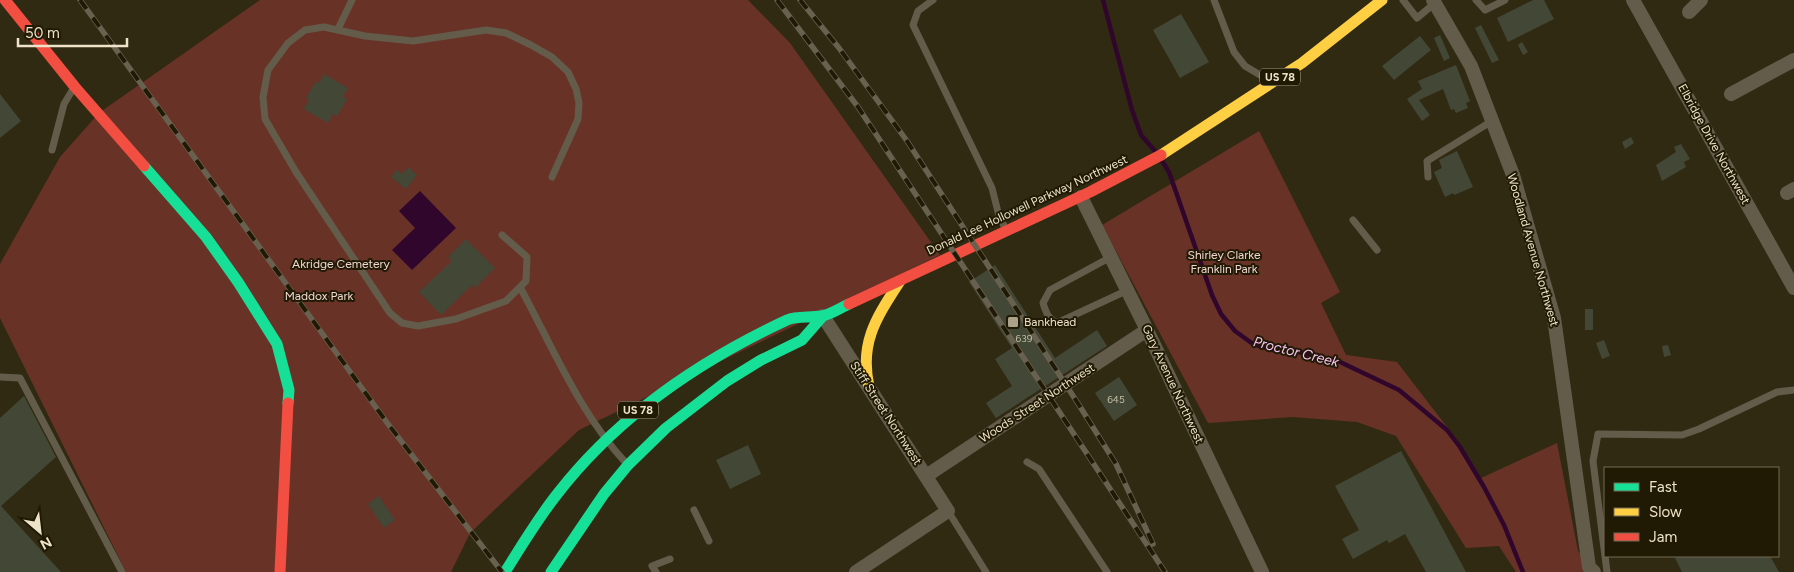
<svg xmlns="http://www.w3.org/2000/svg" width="1794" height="572" font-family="Figtree,sans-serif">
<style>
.green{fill:#693227}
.water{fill:#31062d}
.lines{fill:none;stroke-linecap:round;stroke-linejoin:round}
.stream{stroke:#31062d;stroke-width:4.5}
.building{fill:#434736}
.lane{stroke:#635c4a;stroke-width:7}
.street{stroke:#635c4a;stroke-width:14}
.fast{stroke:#16e098;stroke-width:11}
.slow{stroke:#ffcf43;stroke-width:11}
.jam{stroke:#f24e42;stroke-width:11}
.rail-casing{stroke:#686150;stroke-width:5.5}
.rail{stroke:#201904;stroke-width:4;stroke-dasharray:11;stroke-linecap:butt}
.poi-dot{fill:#aba289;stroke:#201904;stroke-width:2}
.labels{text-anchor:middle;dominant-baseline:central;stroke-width:4;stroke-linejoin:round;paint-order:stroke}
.number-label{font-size:10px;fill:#c2bca4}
.shield{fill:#201904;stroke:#b0a68d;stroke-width:1}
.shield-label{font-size:11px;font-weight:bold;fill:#ede3c8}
.street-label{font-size:12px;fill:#ede3c8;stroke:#201904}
.park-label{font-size:12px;fill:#f0d6d1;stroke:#201904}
.poi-label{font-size:12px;fill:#ede3c8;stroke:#201904;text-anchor:start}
.water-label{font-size:14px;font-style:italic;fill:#f9c2f4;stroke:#201904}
</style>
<rect width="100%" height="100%" fill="#312a13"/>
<path class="green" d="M260,0h488l42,43 150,212 -361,175 -109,103 -19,39h-325l-126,-254v-54l60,-107 39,-44z
M1259,131l81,161 -19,11 25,52 51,7 60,78 22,39 78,-36 21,108 21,21h-83l-17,-26 -33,2 -70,-112 -39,-14 -64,-5 -85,6 -106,-198z"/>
<path class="water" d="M420,191l36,37 -44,42 -20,-20 23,-22 -16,-17z"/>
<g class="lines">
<path class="stream" d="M1103,0l29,110 9,25 14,16
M1162,161l7,11 43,123 9,19 14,17 18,13 20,6 21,1 44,10 61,29 48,40 13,17 24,40 20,38 19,47"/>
</g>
<path class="building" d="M1533,0h11l10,19 -46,23 -11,-24z
M1181,14l28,48 -29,16 -27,-48z
M1481,25l18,35 -7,3 -17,-35z
M1440,35l10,23 -6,3 -10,-23z
M1420,36l11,14 -37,30 -12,-14z
M1522,42l6,10 -5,3 -5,-10z
M1456,65l14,36 -4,2 2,5 -12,5 -2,-4 -3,1 -8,-21 -24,11 11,15 -8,6 -15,-22 15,-10 -4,-8z
M324,74l24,14 -5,9 4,2 -10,17 -4,-2 -5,9 -24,-14 5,-9 -3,-2 10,-17 3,2z
M0,94l21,27 -21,17z
M1631,137l3,6 -9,6 -3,-7z
M1681,144l9,15 -6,3 2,5 -24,14 -6,-16 20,-13 -2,-5z
M1457,151l16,36 -19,8 -1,-2 -8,4 -11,-25 8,-4 -3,-8z
M408,167l9,8 -11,14 -15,-12 6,-7 5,4z
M466,239l29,29 -20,20 -3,-3 -31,30 -22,-23 33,-31 -4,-4z
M995,265l60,93 42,-28 10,16 -111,72 -10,-15 26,-17 -17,-27 17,-11 -43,-66z
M1585,309h8v21h-8z
M1604,340l6,16 -8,3 -6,-16z
M1668,345l3,10 -7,2 -2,-11z
M1119,377l18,28 -23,16 -19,-28z
M24,396l32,61 -55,49 60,66h-61v-154z
M748,445l13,29 -31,15 -14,-29z
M1401,451l65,121h-40l-21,-38 -16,9 -2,-3 -34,19 -11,-20 17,-9 -24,-44z
M379,496l16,24 -11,8 -16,-24z
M1679,556h91l9,16h-97l-7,-14z"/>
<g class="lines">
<path class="lane" d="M933,0l-15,11 -5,14 79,163 6,24 6,14
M1214,0l20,52 11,14 25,15
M1403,0l14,18 18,-15
M1476,0l9,10 20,-10
M338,29l14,-29
M52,150l12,-46 9,-15
M1428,177l-1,-16 65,-40
M1353,220l24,30
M502,235l25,22 -1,24 -20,20 -50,18 -38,7 -16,-3 -12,-10 -94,-141 -31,-53 -2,-22 5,-27 20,-27 17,-13 19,-3 41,9 48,5 73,-11 20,3 25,12 21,12 16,15 8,17 3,14 -1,16 -26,58
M1111,257l-61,33 -7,13c3,9 5,16 14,20l71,-33
M521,289c32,59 59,125 105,174
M0,377l20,1 102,194
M1027,462l12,7 68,103
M694,510l15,31
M948,511l38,61
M656,572l-4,-6 18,-7
M1607,572l-14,-111 5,-27 84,1 17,-6 78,-37 17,-2"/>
<path class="street" d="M1433,0l38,66 42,109 41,143 35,249 5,5
M1633,0l161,288
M1689,12l12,-12
M1731,94l63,-34
M1787,193l7,-4
M1081,197l66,133 115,242
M823,316l125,195 -92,61
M926,476l221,-146"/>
<path class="fast" d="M144,166l62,71 32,45 39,62 12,46 -1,13
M505,572c17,-27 33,-54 53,-79 60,-77 141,-132 229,-173 10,-4 23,-2 34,-4 9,-1 19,-8 28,-12
M551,572l53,-78 24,-29 38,-37 61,-47 34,-21 41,-20 21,-24"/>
<path class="slow" d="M1161,155l141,-92 80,-63
M869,387c-10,-45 8,-70 31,-106"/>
<path class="jam" d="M5,0l70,87 69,79
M849,304l241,-112 71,-37
M280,572l8,-169"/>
<defs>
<path id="rail" d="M80,0l308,424 114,148
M777,0l81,107 307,465
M800,0l39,48 68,93 172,264 37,59 37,80"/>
</defs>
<use href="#rail" class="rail-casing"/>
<use href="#rail" class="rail"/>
</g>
<rect class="poi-dot" x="1007" y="316" width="12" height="12" rx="2.5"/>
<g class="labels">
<g class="number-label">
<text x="1024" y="338">639</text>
<text x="1116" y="399">645</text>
</g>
<g class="shield">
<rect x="1260" y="68.5" width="40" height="17" rx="4"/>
<rect x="618" y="401.5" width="40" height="17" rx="4"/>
</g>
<g class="shield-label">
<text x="1280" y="77">US 78</text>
<text x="638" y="410">US 78</text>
</g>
<g class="street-label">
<text transform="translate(1714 144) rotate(61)">Elbridge Drive Northwest</text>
<text transform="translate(1027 205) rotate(-25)">Donald Lee Hollowell Parkway Northwest</text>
<text transform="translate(1533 250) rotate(74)">Woodland Avenue Northwest</text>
<text transform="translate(1173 384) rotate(65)">Gary Avenue Northwest</text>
<text transform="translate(1037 403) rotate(-33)">Woods Street Northwest</text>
<text transform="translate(886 413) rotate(57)">Stiff Street Northwest</text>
</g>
<g class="park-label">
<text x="1224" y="255">Shirley Clarke<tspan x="1224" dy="14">Franklin Park</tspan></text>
<text x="341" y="264">Akridge Cemetery</text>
<text x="319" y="296">Maddox Park</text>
</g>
<g class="poi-label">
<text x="1024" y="322">Bankhead</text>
</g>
<g class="water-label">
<text transform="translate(1296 352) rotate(14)">Proctor Creek</text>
</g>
</g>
<rect x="1604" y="467" width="175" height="90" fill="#201904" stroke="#726a52"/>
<rect x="1614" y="483" width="25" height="8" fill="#16e098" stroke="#726a52"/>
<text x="1649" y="492" font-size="15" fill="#ede3c8">Fast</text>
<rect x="1614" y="508" width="25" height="8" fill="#ffcf43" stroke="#726a52"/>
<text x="1649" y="517" font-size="15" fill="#ede3c8">Slow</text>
<rect x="1614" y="533" width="25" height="8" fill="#f24e42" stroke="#726a52"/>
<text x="1649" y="542" font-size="15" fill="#ede3c8">Jam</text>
<g transform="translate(40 532) rotate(152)" stroke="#201904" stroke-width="4" paint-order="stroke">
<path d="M0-4L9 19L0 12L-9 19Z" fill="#ede3c8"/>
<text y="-8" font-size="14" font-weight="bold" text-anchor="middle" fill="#ede3c8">N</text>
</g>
<path d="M18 38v8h109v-8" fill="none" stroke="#ede3c8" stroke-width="2.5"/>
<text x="25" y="38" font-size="15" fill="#ede3c8" stroke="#201904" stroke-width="4" paint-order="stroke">50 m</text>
</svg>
